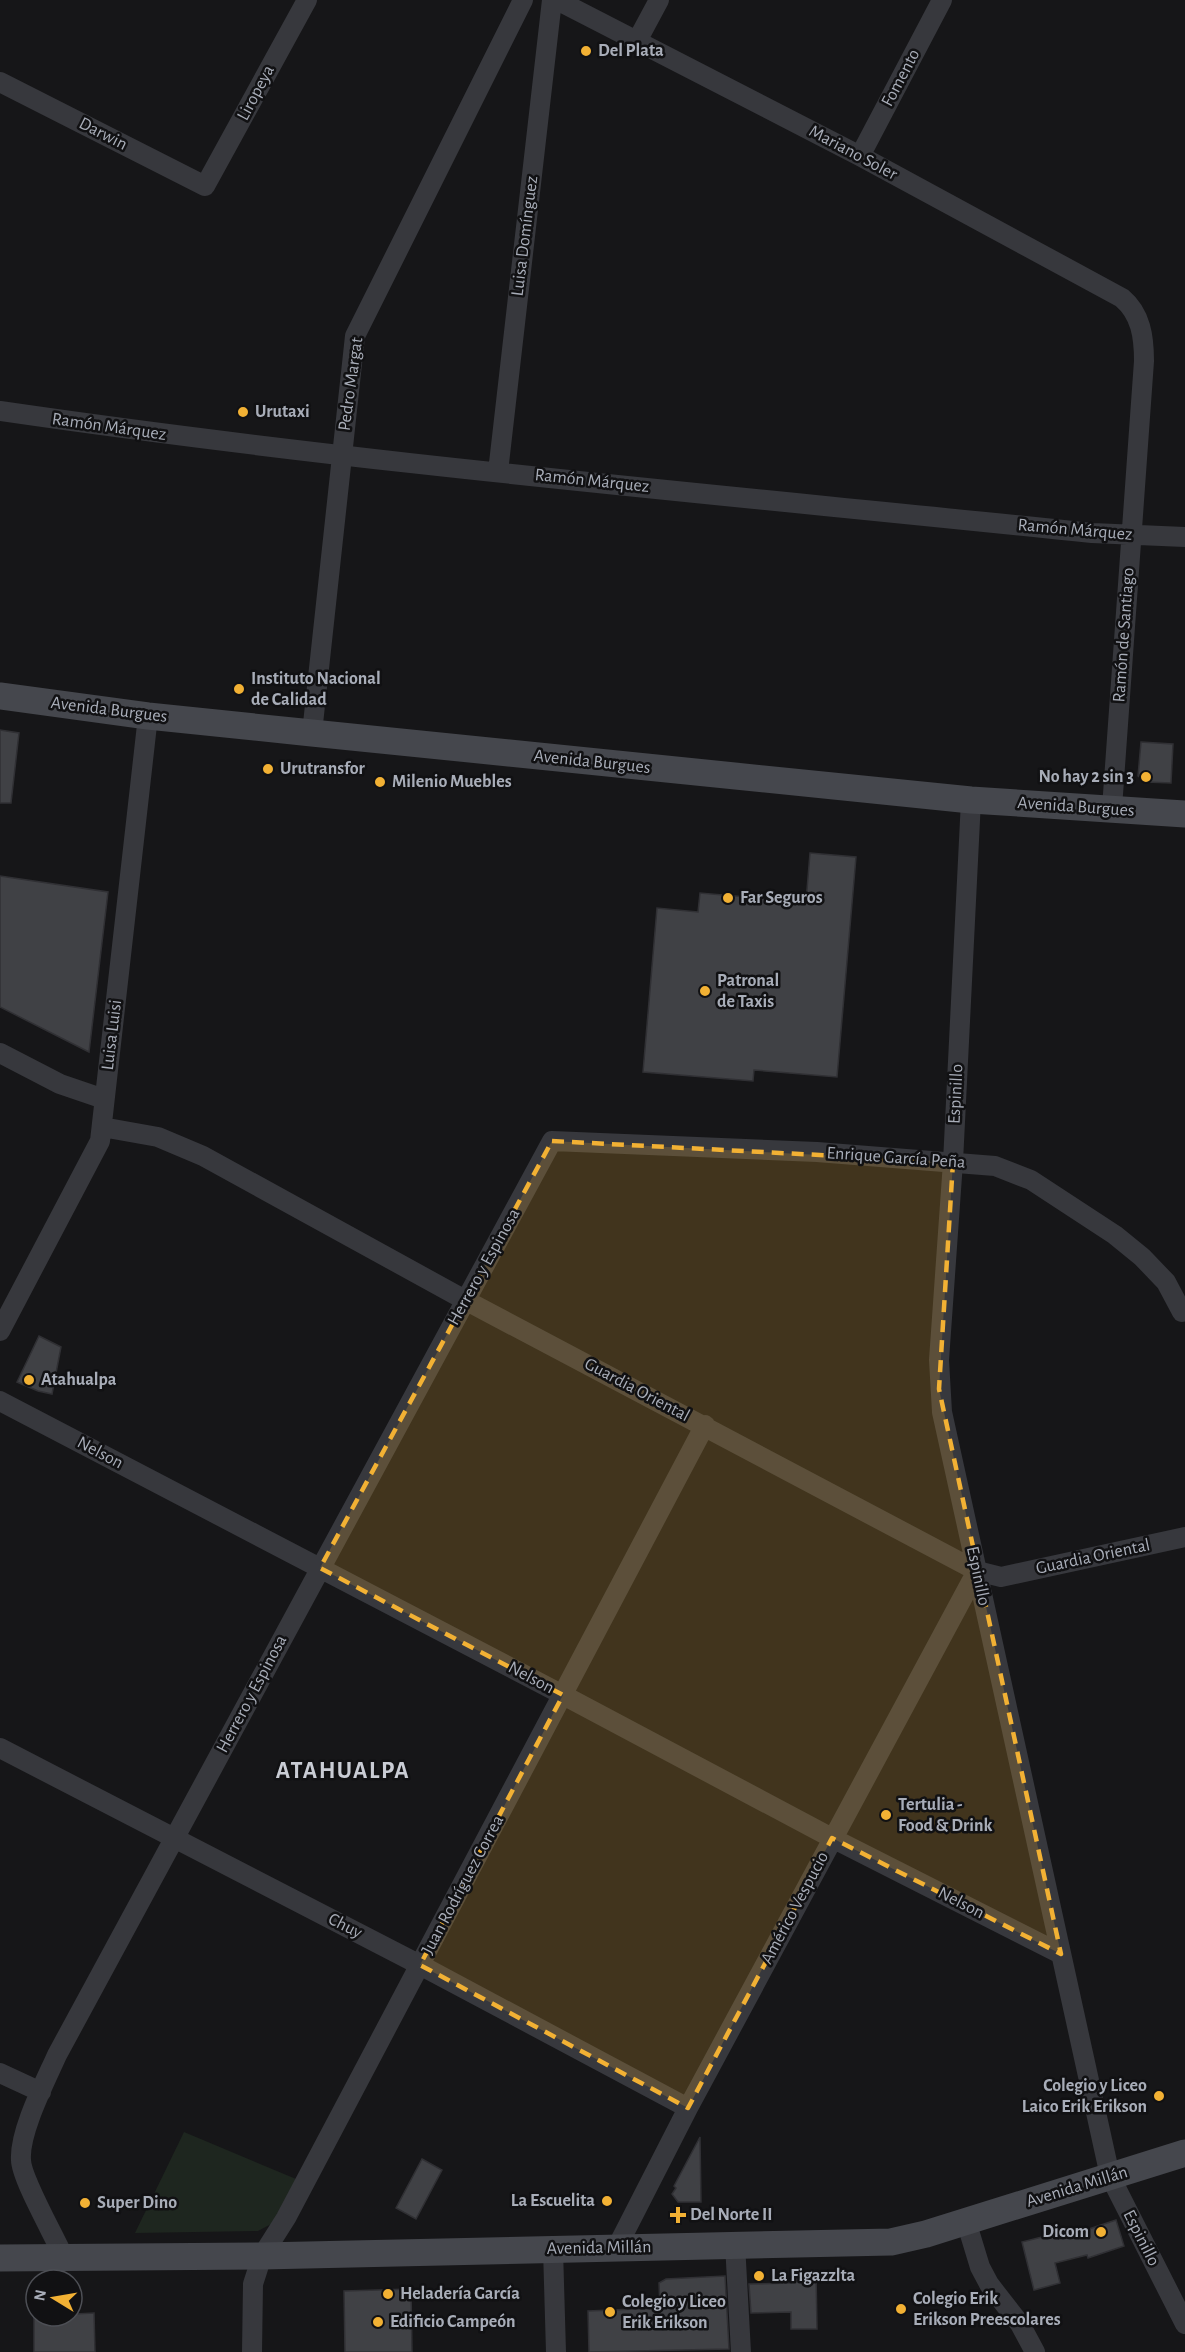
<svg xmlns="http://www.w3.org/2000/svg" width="1185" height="2352" font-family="'Alegreya Sans',sans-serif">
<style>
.green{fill:#1e261f}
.building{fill:#404145;stroke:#303034;stroke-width:1.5}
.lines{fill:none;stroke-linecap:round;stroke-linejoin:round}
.street{stroke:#37383d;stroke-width:20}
.secondary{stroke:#45474d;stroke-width:27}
.marked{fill:#f2b134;fill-opacity:0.2;stroke:#f2b134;stroke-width:4.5;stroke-dasharray:12 8;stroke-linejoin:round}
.poi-dot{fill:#f2b134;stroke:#111113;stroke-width:2}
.labels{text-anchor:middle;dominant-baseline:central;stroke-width:5;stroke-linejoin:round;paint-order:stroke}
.poi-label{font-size:18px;font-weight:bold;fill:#a8adb8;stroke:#111113;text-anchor:start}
.street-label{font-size:18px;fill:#a8adb8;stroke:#111113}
.district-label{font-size:24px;font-weight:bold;letter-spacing:1.5px;fill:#c9ccd4;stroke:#111113}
</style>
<rect width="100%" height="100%" fill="#161618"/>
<path class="green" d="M184,2132l112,47 -23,44 -15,8 -123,2z"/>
<path class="building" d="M0,730l19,3 -8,70h-11z
M1141,742l32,2 -2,39 -25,-1 -8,-6z
M810,853l46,4 -19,220 -83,-7 -1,11 -110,-9 14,-164 41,4 2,-19 106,9z
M0,876l108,16 -19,160 -89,-45z
M39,1336l22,11 -9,47 -14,-3 -21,-9z
M700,2137l1,65h-23l-6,-8 4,-6 -2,-2z
M422,2159l20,11 -26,49 -20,-11z
M1116,2220l8,26 -36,12 -1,-3 -32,8 5,20 -26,7 -12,-48 36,-9 1,6z
M791,2272h25l1,57h-26v-17l-40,1 -2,-29 42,-1z
M725,2276l4,73 -140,3 -1,-41 72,-3 -1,-25 7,-4z
M411,2289l1,63h-67l-1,-61z
M94,2313l1,39h-61v-36z"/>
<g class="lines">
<path class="street" d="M557,0l303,156 262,142c19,16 22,39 22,63l-32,447
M637,41l22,-41
M0,82l205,104 102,-186
M860,156l82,-156
M0,411c363,53 728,84 1092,122l93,4
M498,472l54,-472
M312,733l43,-397 168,-336
M971,800l-18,362 -14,198 3,52 168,764 75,148
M0,1053l60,31 44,15
M102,1127l56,10 45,19 262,144 512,271 24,6 184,-40
M0,1331l100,-190 48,-425
M0,1401l563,294 269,143 229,116
M0,1748l420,217 268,143
M0,2073l41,19
M966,2221l14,46 9,17 31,40 15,28
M735,2244l6,108
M617,2247l71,-139 289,-537
M553,2249l3,103
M64,2258c-9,-21 -43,-80 -43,-98 -2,-28 24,-78 36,-105l495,-914 265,11 178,14 36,14 84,55 27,22 24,25 16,30 3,-1
M252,2352l1,-68 9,-28 24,-38 419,-793"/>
<path class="secondary" d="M0,696l148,20 164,17 659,67 214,14
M0,2258l262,-2 629,-14 35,-8 259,-81"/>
</g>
<path class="marked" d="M552,1141l401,21 -14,227 122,565 -229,-116 -144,270 -268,-143 143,-270 -243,-127z"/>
<g class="poi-dot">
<circle cx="586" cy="51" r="6"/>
<circle cx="243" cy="412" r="6"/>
<circle cx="239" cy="689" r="6"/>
<circle cx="268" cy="769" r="6"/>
<circle cx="1146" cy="777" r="6"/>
<circle cx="380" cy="782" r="6"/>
<circle cx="728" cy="898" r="6"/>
<circle cx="705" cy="991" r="6"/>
<circle cx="29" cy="1380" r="6"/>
<circle cx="886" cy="1815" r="6"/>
<circle cx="1159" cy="2096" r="6"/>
<circle cx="607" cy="2201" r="6"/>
<circle cx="85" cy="2203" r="6"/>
<path d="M675 2206h6v6h6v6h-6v6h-6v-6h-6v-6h6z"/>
<circle cx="1101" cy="2232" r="6"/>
<circle cx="759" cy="2276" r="6"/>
<circle cx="388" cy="2294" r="6"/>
<circle cx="901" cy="2309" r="6"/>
<circle cx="610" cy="2312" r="6"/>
<circle cx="378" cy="2322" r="6"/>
</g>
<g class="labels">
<g class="poi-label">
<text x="598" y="51">Del Plata</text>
<text x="255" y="412">Urutaxi</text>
<text x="251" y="679">Instituto Nacional<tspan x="251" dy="21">de Calidad</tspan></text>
<text x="280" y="769">Urutransfor</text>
<text x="1134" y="777" text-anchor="end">No hay 2 sin 3</text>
<text x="392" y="782">Milenio Muebles</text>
<text x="740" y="898">Far Seguros</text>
<text x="717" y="981">Patronal<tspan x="717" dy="21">de Taxis</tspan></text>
<text x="41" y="1380">Atahualpa</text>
<text x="898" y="1805">Tertulia -<tspan x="898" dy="21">Food &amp; Drink</tspan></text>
<text x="1147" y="2086" text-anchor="end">Colegio y Liceo<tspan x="1147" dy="21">Laico Erik Erikson</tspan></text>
<text x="595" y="2201" text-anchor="end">La Escuelita</text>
<text x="97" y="2203">Super Dino</text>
<text x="690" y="2215">Del Norte II</text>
<text x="1089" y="2232" text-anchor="end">Dicom</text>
<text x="771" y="2276">La Figazzlta</text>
<text x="400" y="2294">Heladería García</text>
<text x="913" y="2299">Colegio Erik<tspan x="913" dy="21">Erikson Preescolares</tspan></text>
<text x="622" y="2302">Colegio y Liceo<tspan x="622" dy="21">Erik Erikson</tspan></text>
<text x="390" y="2322">Edificio Campeón</text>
</g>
<g class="street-label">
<text transform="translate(901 78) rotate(-62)">Fomento</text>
<text transform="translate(256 93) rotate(-62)">Liropeya</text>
<text transform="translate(103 134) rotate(27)">Darwin</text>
<text transform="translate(853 153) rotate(28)">Mariano Soler</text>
<text transform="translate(525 236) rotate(-83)">Luisa Domínguez</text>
<text transform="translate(351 384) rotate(-82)">Pedro Margat</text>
<text transform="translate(109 427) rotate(8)">Ramón Márquez</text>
<text transform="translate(592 481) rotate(6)">Ramón Márquez</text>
<text transform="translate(1075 530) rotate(5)">Ramón Márquez</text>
<text transform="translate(1124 635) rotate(-86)">Ramón de Santiago</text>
<text transform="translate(109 710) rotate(7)">Avenida Burgues</text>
<text transform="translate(592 762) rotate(6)">Avenida Burgues</text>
<text transform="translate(1076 807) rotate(4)">Avenida Burgues</text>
<text transform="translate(112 1035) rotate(-83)">Luisa Luisi</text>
<text transform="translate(956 1094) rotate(-87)">Espinillo</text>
<text transform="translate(896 1158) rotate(4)">Enrique García Peña</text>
<text transform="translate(484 1267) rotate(-61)">Herrero y Espinosa</text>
<text transform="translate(637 1390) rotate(28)">Guardia Oriental</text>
<text transform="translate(100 1453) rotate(28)">Nelson</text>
<text transform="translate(1093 1557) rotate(-12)">Guardia Oriental</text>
<text transform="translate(978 1576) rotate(78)">Espinillo</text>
<text transform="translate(531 1678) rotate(28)">Nelson</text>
<text transform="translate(252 1694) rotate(-62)">Herrero y Espinosa</text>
<text transform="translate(463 1885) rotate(-62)">Juan Rodríguez Correa</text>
<text transform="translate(961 1903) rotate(27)">Nelson</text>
<text transform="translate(795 1908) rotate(-62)">Américo Vespucio</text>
<text transform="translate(345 1926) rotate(27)">Chuy</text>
<text transform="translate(1077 2187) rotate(-17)">Avenida Millán</text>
<text transform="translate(1141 2238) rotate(63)">Espinillo</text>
<text transform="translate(599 2248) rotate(-1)">Avenida Millán</text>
</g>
<g class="district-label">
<text x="343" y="1771">ATAHUALPA</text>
</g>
</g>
<g transform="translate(54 2298) rotate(281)"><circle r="28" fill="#111113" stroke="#4d4f55" stroke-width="1.5"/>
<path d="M0-4.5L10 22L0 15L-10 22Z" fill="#f2b134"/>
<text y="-9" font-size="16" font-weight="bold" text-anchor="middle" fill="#a8adb8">N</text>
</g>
</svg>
